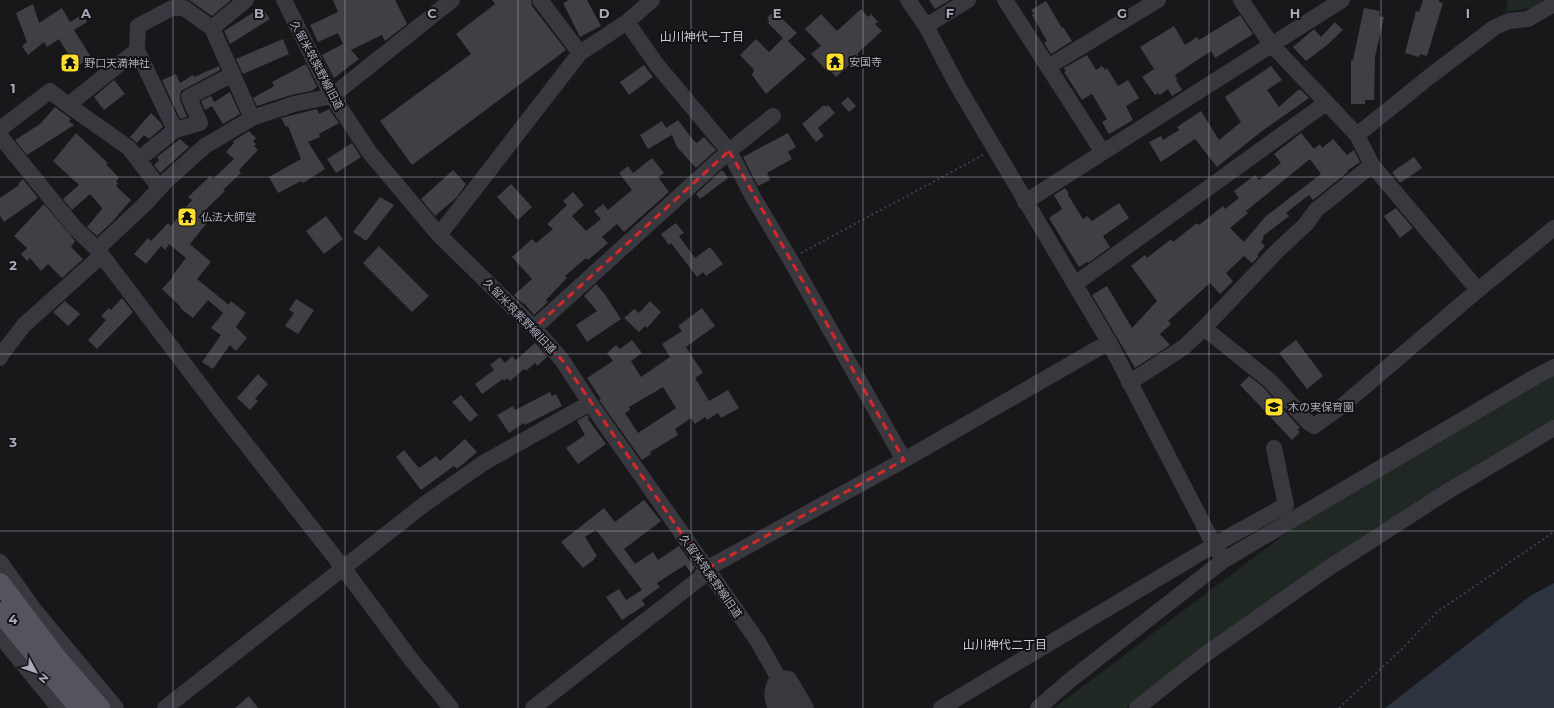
<svg xmlns="http://www.w3.org/2000/svg" width="1554" height="708" font-family="Montserrat,'Noto Sans JP',sans-serif">
<style>
.green{fill:#1f2822}
.water{fill:#2d333f}
.building{fill:#3f3f44;fill-rule:evenodd}
.lines{fill:none;stroke-linecap:round;stroke-linejoin:round}
.path{stroke:#3e3f46;stroke-width:2;stroke-dasharray:2 3;stroke-linecap:butt}
.minor{stroke:#39383f;stroke-width:16}
.major{stroke:#54545e;stroke-width:20}
.marked{fill:none;stroke:#d62828;stroke-width:3;stroke-dasharray:8 5;stroke-linejoin:round}
.grid{fill:none;stroke:#a9abba;stroke-width:1;stroke-opacity:0.55}
.labels{text-anchor:middle;dominant-baseline:central;stroke-width:4;stroke-linejoin:round;paint-order:stroke}
.poi-label{font-size:11px;fill:#a9abba;stroke:#131215;text-anchor:start}
.street-label{font-size:11px;fill:#a9abba;stroke:#131215}
.neighbourhood-label{font-size:12px;fill:#cacbd6;stroke:#131215}
.grid-label{font-size:13px;text-anchor:middle;font-weight:bold;fill:#a9abba;stroke:#131215;stroke-width:4;stroke-linejoin:round;paint-order:stroke}
</style>
<rect width="100%" height="100%" fill="#18171a"/>
<path class="green" d="M1508,0h36l-13,8 -26,4z
M1554,372v51l-39,21 -135,81 -139,96 -115,87h-72l255,-192z"/>
<path class="water" d="M1554,583v125h-169l145,-112z"/>
<path class="building" d="M189,0h42l-19,16z
M333,0h62l12,24 -22,17 -3,-6 -31,15 8,9 -25,19 -12,-23 21,-11 -5,-11 -20,9 -8,-17 28,-13z
M492,0h39l1,6 34,44 -154,115 -32,-44 91,-67 -15,-20 39,-30z
M569,0h18l14,26 -21,11 -17,-34z
M929,0h21l-15,9z
M1423,0h16v2l4,1 -16,53 -7,-2 -1,3 -14,-4 11,-42 3,1z
M1046,1l16,27 1,-1 9,14 -21,13 -7,-11 3,-2 -15,-26 2,-2 -3,-3z
M33,4l6,19 23,-15 8,14 13,-8 4,8 -13,8 17,27 -15,10 -17,-28 -12,8 -3,-5 -16,13 -6,-9 5,-4 -11,-29z
M262,7l8,12 -40,25 -6,-13z
M1364,8l16,3 -1,5 5,1 -9,40 -1,43h-9v4h-14v-44h2z
M861,9l7,8 3,-3 7,8 -3,2 7,7 -22,20 -3,4 2,1 -23,21 -9,-10 -2,2 -14,-15 10,-8 -16,-17 16,-15 16,17z
M774,11l23,22 -9,8 18,18 -40,35 -14,-19 2,-5 -14,-15 16,-16 13,13 14,-14 -15,-15 1,-2 -2,-3z
M1240,15l13,19 -38,24 -4,-7 -36,24 2,4 -1,1 6,10 -10,6 -4,-7 -8,6 -2,-2 -3,2 -13,-18 12,-8 -14,-22 34,-21 11,19 12,-8 2,3z
M1335,22l8,8 -16,15 -21,16 -13,-14 21,-18 7,8z
M283,39l6,15 -46,20 -7,-15z
M1087,55l9,15 6,-4 3,4 2,-2 11,18 10,-6 11,18 -13,8 7,14 -24,14 -7,-12 5,-3 -15,-25 -10,6 -18,-28 2,-1 -2,-3z
M306,64l11,23 -6,4 -20,4 -34,11 -4,-8 21,-12 -2,-4z
M644,65l9,12 -24,18 -9,-13z
M219,66l1,4 -39,21 -1,5v4l7,17 -7,2 -18,-39 14,-6 4,9 13,-8 1,2z
M1271,66l11,14 -15,10 12,17 19,-17h3l8,8 -47,33 -45,36 -22,-28 -34,23 -12,-20 12,-6 2,4 16,-10 -2,-3 24,-16 18,29 22,-18 -16,-25z
M114,80l11,14 -21,16 -10,-13z
M230,92l10,22 -17,10 -11,-18 -7,4 -4,-9 10,-5 3,6z
M848,97l8,9 -7,6 -8,-9z
M824,105l2,2 2,-2 7,8 -17,15 6,8 -8,6 -14,-18z
M55,107l16,12 -2,2 5,4 -47,30 -12,-15 25,-16z
M317,109l2,5 10,-5 10,14 -20,11 1,3 -12,5 17,27 -22,14 -2,-2 -23,12 -9,-16 32,-18 -13,-33 -2,1 -5,-9z
M151,113l10,10 2,4 -14,12 -5,-4 -7,8 -7,-6z
M678,120l15,20 4,3 7,-6 12,13 -20,18 -19,-21 -5,-12 -24,14 -8,-14 22,-14 4,7z
M249,131l7,7 -3,3 3,3 -2,2 4,4 -19,20 2,3 -18,17 2,1 -27,26 9,6 -17,21 21,18 -14,17 32,26 2,-4 15,12 -10,14 11,11 -11,13 -6,-6 -17,24 -11,-7 19,-27 -10,-7 12,-15 -15,-13 -15,18 -13,-10 1,-1 -19,-18 11,-12 -1,-1 14,-18 -17,-14 -4,6 -4,-4 -15,18 -12,-10 14,-16 3,3 17,-18 3,3 21,-26 -4,-3 22,-21 3,3 21,-20 -8,-7 8,-9 -1,-2z
M76,133l32,30 -2,1 13,14 -3,3 2,2 -2,3 15,14 -19,22 -15,14 -10,-9 15,-18v-1l-12,-14 -18,16 -9,-11 16,-14 -26,-24z
M788,133l8,14 -8,5 4,7 -25,14 3,7 -12,6 -15,-29z
M1301,133l13,16 6,-5 2,4 11,-9 14,16 7,-5 6,12 -13,9 1,1 -35,28 -4,-5 -23,18 3,3 -27,21 2,1 -3,4 4,4 -8,9 2,1 -7,7 -8,-7 -18,17 7,8 -13,13 -10,-11 -42,38 3,3 -11,10 10,11 -35,23 -43,-73 15,-9 25,42 25,-27 -26,-35 14,-11 2,3 24,-19 2,3 24,-19 2,2 24,-19 2,3 14,-11 -5,-7 21,-16 4,5 22,-17 -7,-9zM1310,159l11,15 -55,42 -22,26 -14,-14 18,-15 -2,-2z
M180,139l9,8 -29,26 -6,-8 5,-5 -2,-3z
M352,143l9,14 -25,16 -9,-14z
M1414,157l8,11 -22,15 -8,-11z
M652,158l12,15 -6,4 11,15 -45,40 -7,-8 -15,13 6,6 -20,17 -2,-2 -21,18 2,2 -21,22 2,2 -14,13 -10,-12 -1,1 -9,-9 18,-16 -20,-22 20,-18 4,4 17,-14 -6,-5 20,-19 -4,-4 10,-9 11,13 -12,11 14,15 15,-12 -7,-8 9,-7 5,6 24,-20 -13,-17 9,-7 5,7z
M453,170l13,14 -9,13 -22,19 -14,-17z
M722,170l6,8 -28,21 -4,-5z
M23,179l15,19 -34,24 -4,-6v-18l19,-13 -1,-1z
M511,184l21,23 -14,13 -21,-23z
M1065,188l4,6 -1,1 15,24 4,-3 5,5 27,-18 10,15 -26,18 7,11 -22,16 -1,-1 -8,5 -30,-49 13,-9 -8,-14z
M380,197l14,8 -28,36 -13,-9z
M44,204l31,37 -4,6 12,12 -21,19 -14,-14 -7,7 -11,-13 -3,3 -6,-7 6,-6 -13,-12z
M1396,208l17,20 -13,10 -16,-22z
M326,216l17,23 -19,15 -18,-23z
M676,223l8,10 -5,3 16,22 15,-11 13,17 -17,12 -3,-4 -6,5 -26,-34 -2,2 -8,-11z
M379,246l50,50 -17,16 -49,-49z
M596,284l8,9 17,26 -34,23 -11,-17 21,-14 -13,-15z
M122,298l11,14 -36,37 -9,-9 18,-20 -5,-4 8,-8 2,2z
M296,299l18,11 -16,24 -13,-8 9,-13 -5,-3z
M65,301l15,13 -12,12 -15,-14z
M650,301l11,11 -14,16 -2,-2 -6,6 -15,-14 10,-9 5,4z
M702,308l13,18 -29,21 17,26 -8,5 14,23 19,-11 11,18 -18,10 -3,-5 -11,7 -2,-3 -10,7 -4,-6 -16,11 3,6 -28,17 1,2 -9,6 -43,-60 2,-1 -14,-21 26,-17 -6,-8 9,-8 4,4 12,-9 10,13 -11,8 10,16 29,-20 -8,-13 20,-13 -4,-5zM663,387l13,21 -38,25 -13,-20 5,-3 -1,-3z
M1296,340l27,36 -16,13 -28,-36z
M535,343l12,14 -10,9 -2,-3 -9,8 -2,-2 -14,12 -3,-3 -3,3 -1,-2 -21,15 -7,-10 19,-14 -4,-5 10,-8 5,6 7,-7 4,4z
M258,374l10,10 -13,15 3,2 -8,9 -13,-12z
M1249,376l14,11 37,41 -3,2 3,2 -8,8 -52,-55z
M550,392l2,4 4,-2 6,12 -37,19 -1,-2 -15,10 -12,-18 16,-9 2,4z
M461,395l17,20 -8,7 -18,-20z
M587,415l2,3 -1,1 18,25 -28,20 -12,-16 19,-13 -8,-14z
M465,439l12,13 -20,17 -3,-3 -33,24 -25,-33 8,-7 15,18 17,-12 4,5z
M644,500l17,21 -37,28 11,15 18,-12 5,8 21,-14 16,22 -4,5 -6,-8 -28,18 3,4 -18,13 3,5 -23,15 -16,-23 13,-8 7,11 16,-10 -46,-60 -11,7 12,19 -3,2 1,1 -12,9 -22,-26 43,-34 11,14z
M249,696l9,12h-23z"/>
<g class="lines">
<path class="path" d="M801,253l182,-98
M1339,708l64,-60 34,-36 117,-80"/>
<path class="minor" d="M284,0l48,96 38,57 69,82 95,93 28,32 28,43 167,237 21,37 12,31
M540,0l40,53
M908,0l18,26 42,-26
M1005,0l97,151
M1241,0l30,44 86,91 15,30 106,125
M627,22l30,43 72,86 24,46 37,62 114,201
M926,26l31,59 152,257 105,203 10,15 311,-183 19,-10
M212,28l34,-28
M1048,67l110,-67
M233,74l-44,23 11,26 -25,7 -38,-80 1,-24 34,-18h12l28,20 40,90
M68,105l69,-55
M0,129l50,-38 18,14 61,43 30,39
M1357,135l72,-58 66,-50 14,-6 19,-2 26,-15
M0,136l75,92 22,21 123,162 124,158 66,89 41,50
M138,160l37,-30
M1025,202l317,-202
M439,235l141,-182 47,-31 25,-22
M97,249l47,-44 22,-24 39,-35 47,-28 42,-14 38,-8 120,-96
M1075,284l251,-181
M534,328l195,-177 44,-35
M1204,328l65,52 39,42 6,4 28,-20 136,-116 76,-62
M0,358l1,-3 23,-30 78,-70
M1129,383l55,-36 20,-19 73,-77 29,-27 10,-14 56,-45
M0,562l35,49 81,97
M0,636l59,72
M165,708l261,-205 59,-41 105,-59
M533,708l166,-129 7,-10 198,-109 205,-118
M776,708c-6,-12 -4,-20 2,-31l11,2 17,29
M941,708l273,-163 72,-40 -12,-57
M1038,708l31,-27 155,-121
M1137,708l66,-52 124,-87 118,-76 109,-65"/>
<path class="major" d="M0,583l56,74 44,51
M0,612l79,96"/>
</g>
<path class="marked" d="M729,151l175,309 -198,109 -144,-209 -28,-32z"/>
<path class="grid" d="M173,0v708M345,0v708M518,0v708M691,0v708M863,0v708M1036,0v708M1209,0v708M1381,0v708M0,177h1554M0,354h1554M0,531h1554"/>
<defs>
<symbol id="temple-square" viewBox="-11 -11 22 22"><rect x="-9" y="-9" width="18" height="18" rx="4" fill="#fcdf2e" stroke="#131215"/><path d="M0-6L5-2H3V0L6.5 2.5H4V6H1.5V3h-3V6H-4V2.5H-6.5L-3 0V-2H-5Z" fill="#111"/></symbol>
<symbol id="school-square" viewBox="-11 -11 22 22"><rect x="-9" y="-9" width="18" height="18" rx="4" fill="#fcdf2e" stroke="#131215"/><path d="M0-5L7-2L0 1L-7-2ZM-4 1L0 2.5L4 1V4Q0 6-4 4Z" fill="#111"/></symbol>
</defs>
<g fill-rule="evenodd">
<use href="#temple-square" x="824" y="51" width="22" height="22"/>
<use href="#temple-square" x="59" y="52" width="22" height="22"/>
<use href="#temple-square" x="176" y="206" width="22" height="22"/>
<use href="#school-square" x="1263" y="396" width="22" height="22"/>
</g>
<g class="labels">
<g class="poi-label">
<text x="849" y="62">安国寺</text>
<text x="84" y="63">野口天満神社</text>
<text x="201" y="217">仏法大師堂</text>
<text x="1288" y="407">木の実保育園</text>
</g>
<g class="street-label">
<text transform="translate(317 65) rotate(62)">久留米筑紫野線旧道</text>
<text transform="translate(520 316) rotate(46)">久留米筑紫野線旧道</text>
<text transform="translate(711 576) rotate(55)">久留米筑紫野線旧道</text>
</g>
<g class="neighbourhood-label">
<text x="702" y="36">山川神代一丁目</text>
<text x="1005" y="644">山川神代二丁目</text>
</g>
</g>
<g class="grid-label">
<text x="86" y="18">A</text>
<text x="259" y="18">B</text>
<text x="432" y="18">C</text>
<text x="604" y="18">D</text>
<text x="777" y="18">E</text>
<text x="950" y="18">F</text>
<text x="1122" y="18">G</text>
<text x="1295" y="18">H</text>
<text x="1468" y="18">I</text>
<text x="13" y="93">1</text>
<text x="13" y="270">2</text>
<text x="13" y="447">3</text>
<text x="13" y="624">4</text>
</g>
<g transform="translate(36 672) rotate(130)" stroke="#131215" stroke-width="3" paint-order="stroke">
<path d="M0-3L7 15L0 10L-7 15Z" fill="#a9abba"/>
<text y="-6" font-size="11" font-weight="bold" text-anchor="middle" fill="#a9abba">N</text>
</g>
</svg>
